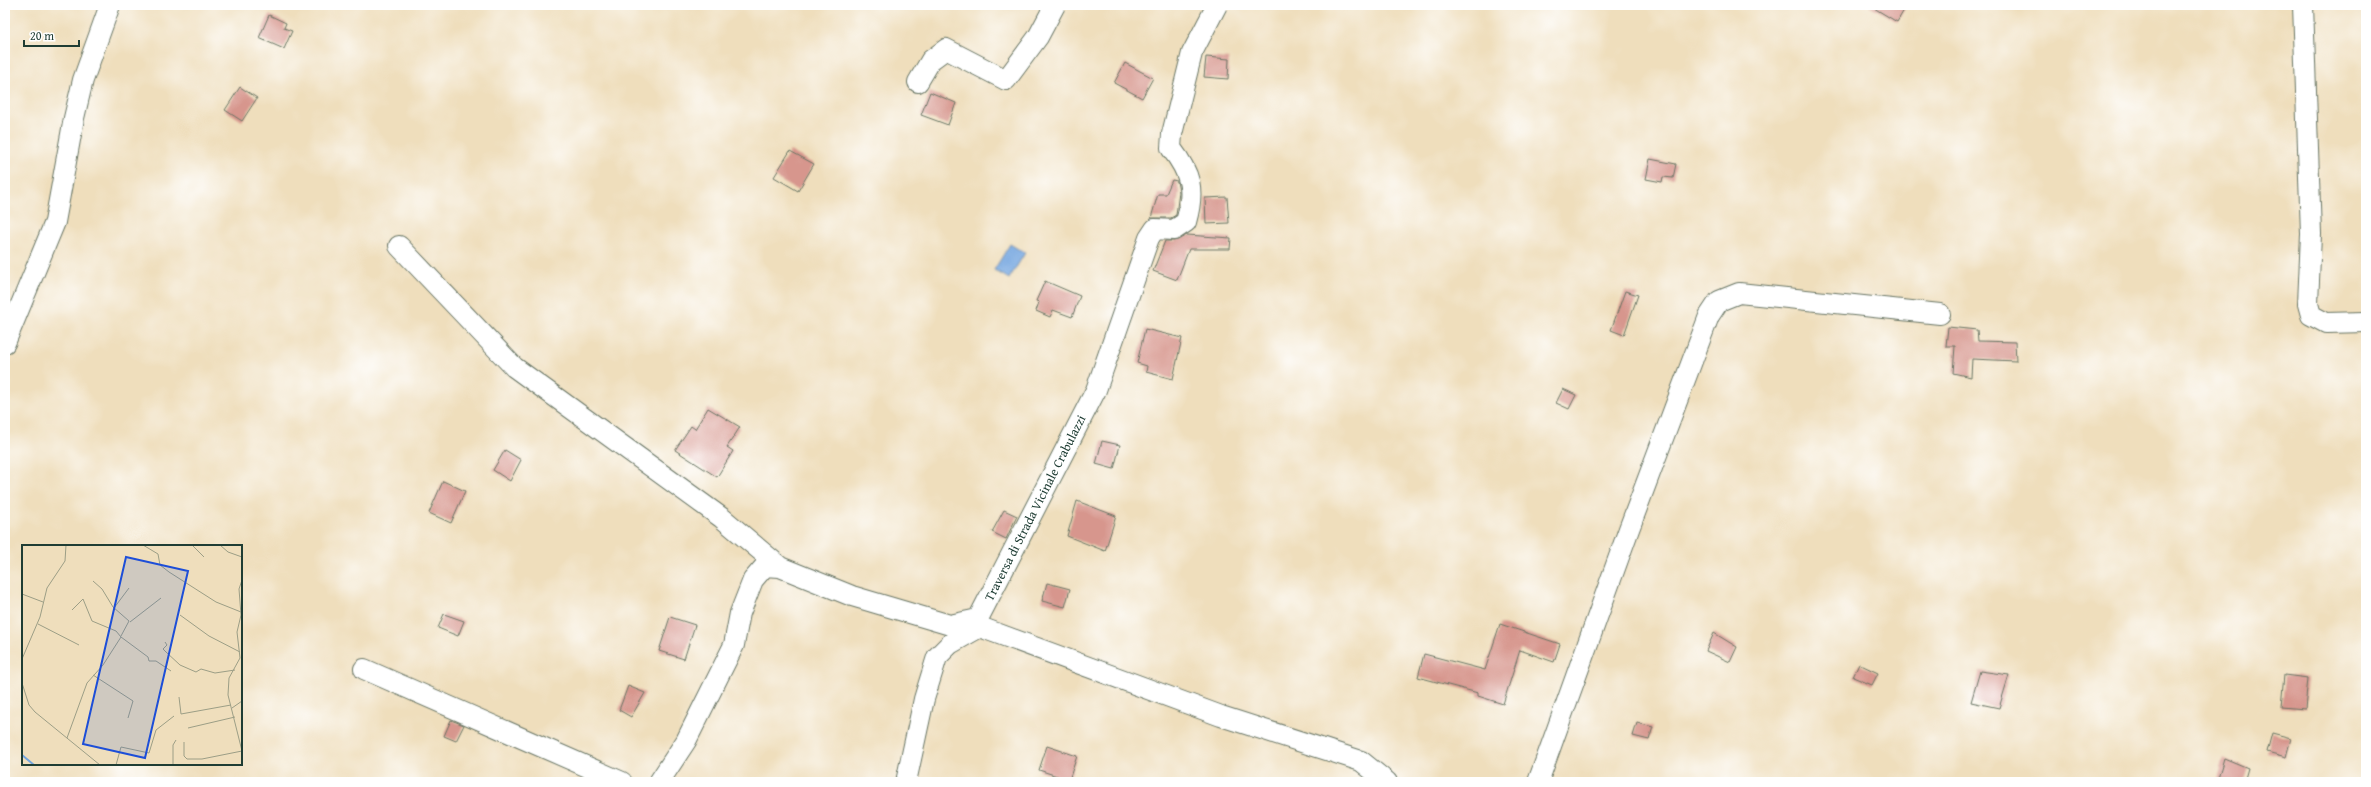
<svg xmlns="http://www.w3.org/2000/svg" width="2371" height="787" font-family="'Gentium Book Plus',serif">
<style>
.water{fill:#74a6df;stroke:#4a728a}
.building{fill:#d7968d}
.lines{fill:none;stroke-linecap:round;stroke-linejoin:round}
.minor-casing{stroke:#687564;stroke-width:22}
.minor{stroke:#fff;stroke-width:20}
.labels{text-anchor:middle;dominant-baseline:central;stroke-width:3;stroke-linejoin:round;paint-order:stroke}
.street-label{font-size:13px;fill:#1f3d34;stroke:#fff}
.inset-river{fill:none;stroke:#74a6df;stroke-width:2}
.inset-road{fill:none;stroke:#9c9e86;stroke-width:1}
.view{fill:#1d4ed8;fill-opacity:0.15;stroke:#1d4ed8;stroke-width:2}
.inset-edge{fill:none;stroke:#1f3d34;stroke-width:2}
</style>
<rect width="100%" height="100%" fill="#fff"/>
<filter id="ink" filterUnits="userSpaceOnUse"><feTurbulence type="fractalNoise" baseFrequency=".025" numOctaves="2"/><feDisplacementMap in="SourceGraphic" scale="8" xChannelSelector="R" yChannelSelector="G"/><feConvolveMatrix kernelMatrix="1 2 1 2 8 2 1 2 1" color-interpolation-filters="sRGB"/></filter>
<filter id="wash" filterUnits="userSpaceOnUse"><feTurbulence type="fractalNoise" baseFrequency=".012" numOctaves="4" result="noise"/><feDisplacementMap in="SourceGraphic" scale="16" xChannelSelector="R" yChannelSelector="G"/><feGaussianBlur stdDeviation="0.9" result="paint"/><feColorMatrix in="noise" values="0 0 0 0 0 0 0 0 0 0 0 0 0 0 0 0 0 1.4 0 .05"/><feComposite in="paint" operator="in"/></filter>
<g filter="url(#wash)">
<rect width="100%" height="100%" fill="#efdebc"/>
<path class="water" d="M1010,244l15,9 -16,26 -15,-9z"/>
<g id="blocks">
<path class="building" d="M1869,5h38l-10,17z
M269,15l17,8 -2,5 8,3 -8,18 -25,-11z
M1206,57l23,2 -1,20 -24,-2z
M1125,63l28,15 -11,20 -28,-15z
M240,87l17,11 -15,23 -17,-11z
M930,92l26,11 -8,22 -27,-10z
M790,151l24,13 -16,27 -24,-14z
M1650,159l26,5 -3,14 -10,-1 -1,5 -16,-3z
M1172,180l5,1 2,11 -3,23 -5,3h-20l7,-24h8z
M1227,197l2,26 -23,1 -1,-26z
M1187,235l44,3 -1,11h-41l-12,31 -24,-9 12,-30h9z
M1045,281l35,15 -8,21 -19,-7 -3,7 -14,-6 3,-9 -3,-1z
M1625,291l13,4 -14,40 -13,-5z
M1948,327l29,3 1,11 37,1 1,19 -44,-2 -1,18 -18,-4 2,-27h-9z
M1145,329l37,9 -9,41 -27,-7 1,-6 -10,-3z
M1563,389l13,6 -7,14 -13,-6z
M708,408l32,19 -13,20 6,4 -16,26 -42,-27 16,-24 4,3z
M1102,441l18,4 -6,24 -18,-5z
M505,450l16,10 -11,21 -17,-11z
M443,481l22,10 -14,32 -22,-10z
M1077,501l39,15 -11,35 -38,-15z
M1004,510l13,6 -11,23 -14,-7z
M1047,583l23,6 -5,18 -23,-6z
M444,614l20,7 -6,15 -20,-8z
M670,617l25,8 -11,34 -25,-8z
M1500,624l60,20 -6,18 -34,-12 -17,54 -25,-8v-3l-60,-16 6,-23 61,16z
M1714,633l23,14 -7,15 -24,-11z
M1859,664l19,9 -6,12 -19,-8z
M1980,671l29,4 -10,33 -28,-6z
M2284,675l24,3 -3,31 -24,-2z
M628,686l17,7 -14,24 -12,-7z
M451,720l13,5 -8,16 -12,-5z
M1637,723l16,4 -4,13 -16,-4z
M2272,733l19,5 -5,19 -19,-5z
M1047,746l30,10 -8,24 -30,-10z
M2224,758l24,10 -4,14h-27z"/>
</g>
</g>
<g filter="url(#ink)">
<use href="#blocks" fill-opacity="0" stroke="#687564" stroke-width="1"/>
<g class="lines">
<defs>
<path id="minor" d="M1217,5l-25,48 -20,81 -1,14c20,26 24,42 15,74l-12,8 -19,-1 -6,9 -53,152 -118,229 2,8 241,89 140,45 26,21
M2303,5l8,229 -3,70 3,11 15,8 40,-1
M918,82l13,-22 15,-11 60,31 32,-43 17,-32
M399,246l115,121 208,151 58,49
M5,343l50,-121 19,-104 9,-38 27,-75
M364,669l258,113
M659,782l27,-41 48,-96 6,-32 13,-33 12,-14 15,1 72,29 98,29 28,-6
M906,782l18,-83 13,-42 13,-13 30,-17
M1538,782l91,-253 80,-213 10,-15 20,-8 201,21"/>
</defs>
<use href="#minor" class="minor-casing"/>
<use href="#minor" class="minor"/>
</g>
</g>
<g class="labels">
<g class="street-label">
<text transform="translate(1035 508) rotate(-63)">Traversa di Strada Vicinale Crabulazzi</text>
</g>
</g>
<g transform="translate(22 545)">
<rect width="220" height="220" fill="#efdebc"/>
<path class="inset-river" d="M0,210l12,10"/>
<path class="inset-road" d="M121,0l15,9 2,11 9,7 47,30 25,10M170,0l12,12M198,0l8,7 14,5M220,35l-3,9 2,26 -4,17 3,26 -11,20 -1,17 14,56M71,36l9,8 11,18 16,14 -8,15M0,49l21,8M92,63l15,-20M50,65l11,-11 9,22 24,10 5,6M158,70l29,21 31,16M108,77l31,-24M16,79l41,21M143,97l2,3 -4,4 3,3 14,13 16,7 5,-3 14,4 20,-3M0,114l18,-42 7,-29 18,-27 1,-16M71,130l40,26 -5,17M0,138l7,22 6,7 65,53M157,152l2,17 50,-9M210,163l10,-7M166,183l47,-11M45,193l20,-55 16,-18 18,-28 27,20 1,4h7l15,10M162,197v14l3,3h15l40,-8M94,220l5,-18 28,6 7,-23 18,-14M151,220v-20l3,-5"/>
<path class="view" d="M104,12l62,14 -43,187 -62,-14z"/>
<rect width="220" height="220" class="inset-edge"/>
</g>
<rect width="2371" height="787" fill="none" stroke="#fff" stroke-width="20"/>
<path d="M24 40v6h55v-6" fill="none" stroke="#1f3d34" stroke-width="2"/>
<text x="30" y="40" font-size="12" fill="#1f3d34" stroke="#ffffff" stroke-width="3" paint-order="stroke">20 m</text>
</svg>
